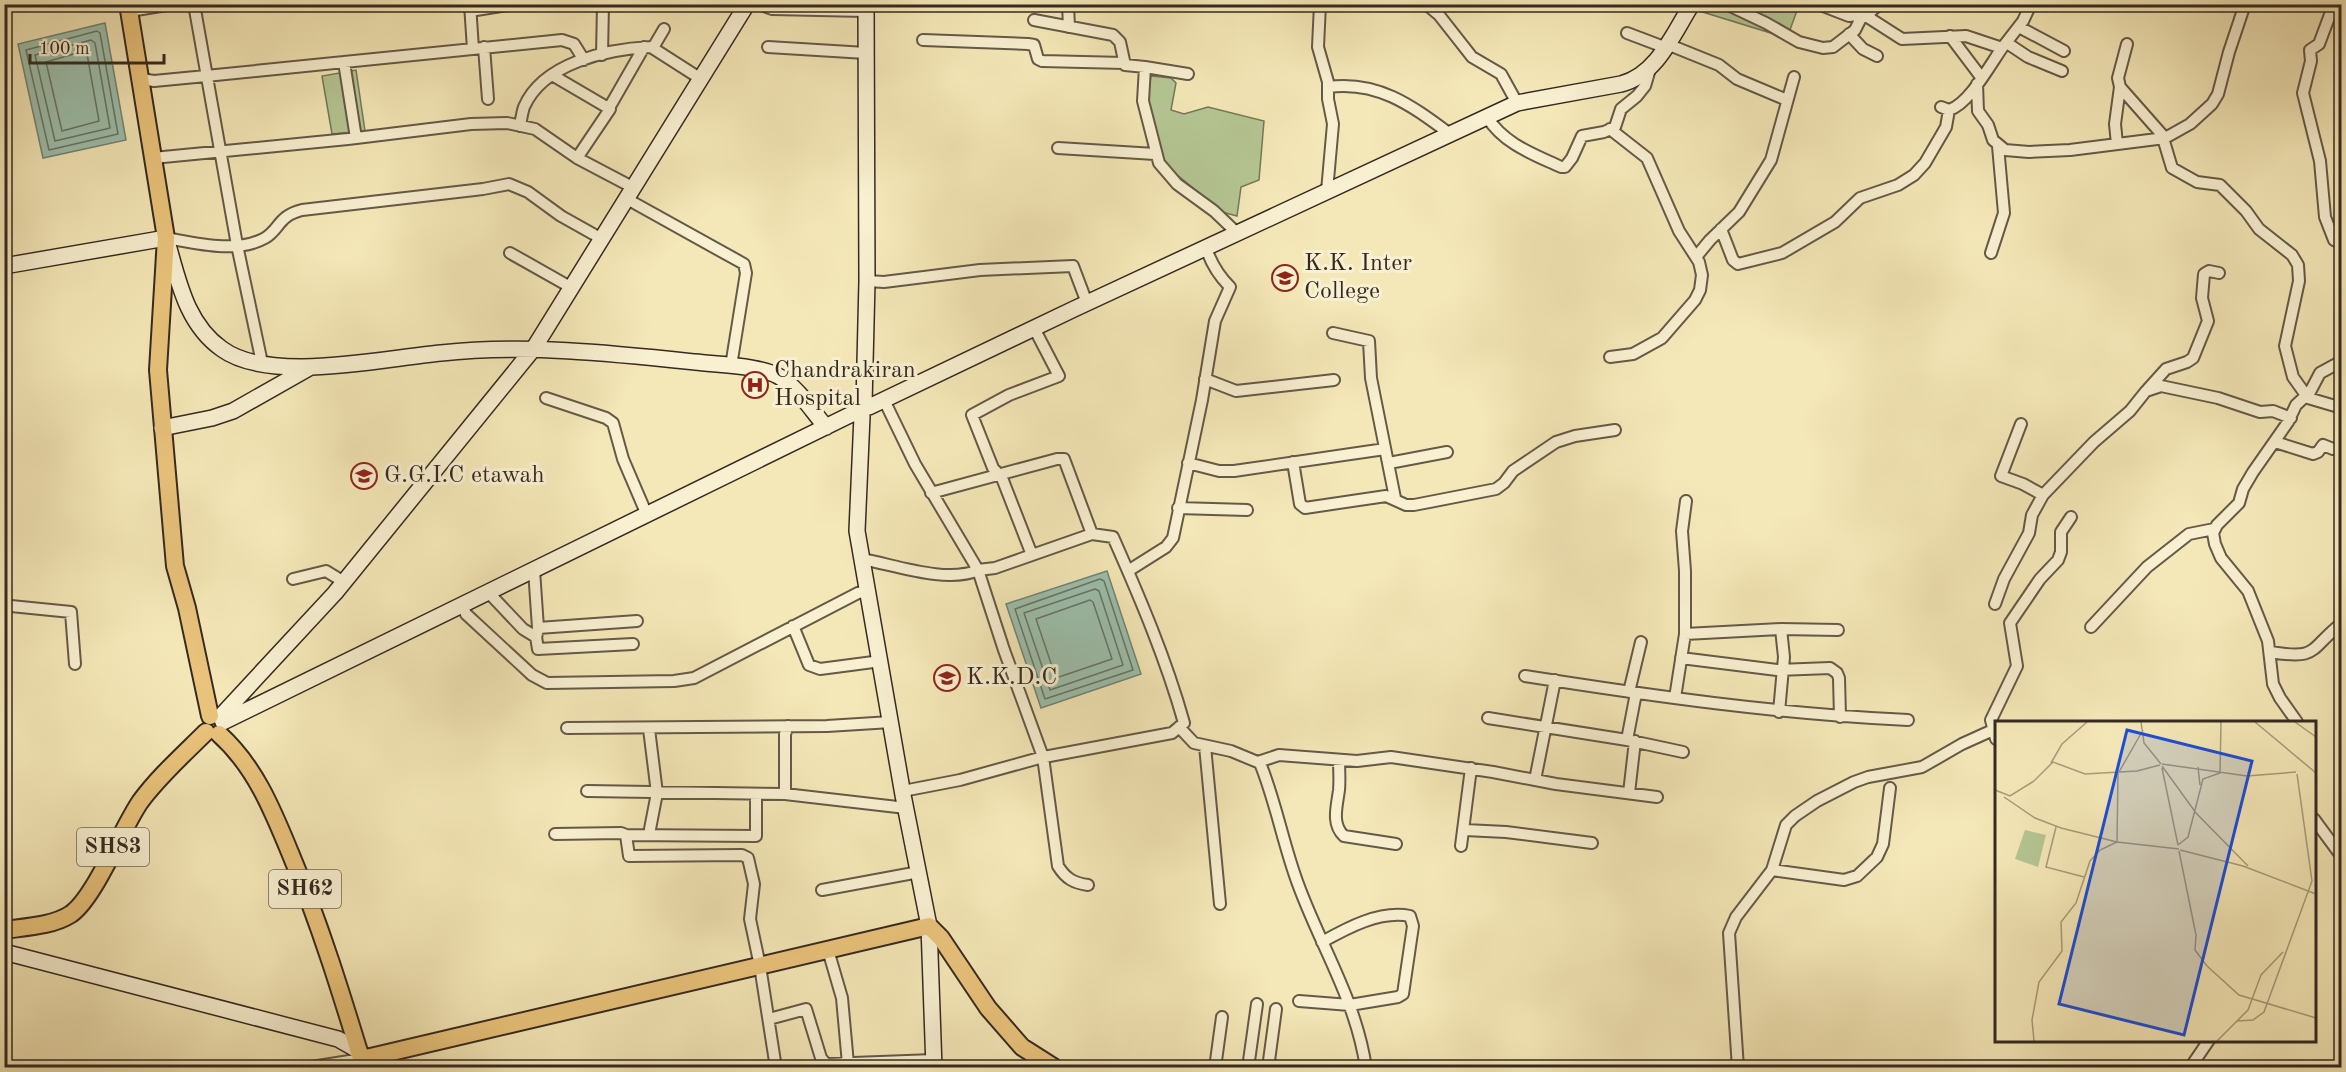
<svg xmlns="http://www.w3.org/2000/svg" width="2346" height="1072" font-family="'Old Standard TT',serif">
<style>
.green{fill:#b5c794;stroke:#75785a;stroke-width:1.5}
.water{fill:#9cc0ad;stroke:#738475;stroke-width:1.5}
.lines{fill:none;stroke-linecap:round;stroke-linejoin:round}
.shore{stroke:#687467;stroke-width:1.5}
.street-casing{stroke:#655947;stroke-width:14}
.secondary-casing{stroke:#352921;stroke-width:18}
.primary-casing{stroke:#352921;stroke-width:20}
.street{stroke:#f8f0d1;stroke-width:10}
.secondary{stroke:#f8f0d1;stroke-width:15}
.primary{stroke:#eac47c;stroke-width:16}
.labels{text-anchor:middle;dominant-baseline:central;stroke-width:6;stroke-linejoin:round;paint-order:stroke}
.shield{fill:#f8f0d1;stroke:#706556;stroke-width:1.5}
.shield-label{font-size:22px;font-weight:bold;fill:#352921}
.poi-label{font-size:24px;fill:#352921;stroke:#f8f0d1;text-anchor:start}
.inset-road{fill:none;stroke:#a89c7c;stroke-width:1.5}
.view{fill:#1d4ed8;fill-opacity:0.15;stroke:#1d4ed8;stroke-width:3}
.inset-edge{fill:none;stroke:#352921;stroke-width:3}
</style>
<rect width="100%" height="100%" fill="#f5e8b8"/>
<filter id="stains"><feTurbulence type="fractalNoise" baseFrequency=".00333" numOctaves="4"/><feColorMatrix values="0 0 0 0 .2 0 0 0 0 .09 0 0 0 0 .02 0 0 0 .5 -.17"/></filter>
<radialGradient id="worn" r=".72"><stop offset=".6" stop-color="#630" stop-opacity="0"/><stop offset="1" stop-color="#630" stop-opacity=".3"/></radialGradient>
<path class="green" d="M1697,4l102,1 -12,33 -94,-29z
M356,70l9,61 -33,3 -10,-58z
M1151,76l20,2 5,5 -5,27 13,4 24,-7 56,14 -5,59 -18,7 -4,29 -15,-4 -64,-53 -12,-55z"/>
<path class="water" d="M105,23l21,117 -83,18 -25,-114z
M1107,571l34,103 -100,34 -35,-104z"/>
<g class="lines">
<path class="shore" d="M97,31l3,2 18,101 -69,16 -23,-100z
M91,40l4,3 15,85 -55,13 -20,-86z
M84,51l3,3 12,67 -37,10 -16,-69z
M1100,579l4,2 29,89 -88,29 -30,-90z
M1095,589l4,2 24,74 -73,25 -26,-77z
M1090,600l3,2 19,57 -56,19 -20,-59z"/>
<defs>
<path id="street" d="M194,4l43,241 25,118
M470,4l3,45
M759,4l13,5 94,2
M1068,4l1,23
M1320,4l-2,43 10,35v17l5,25 -6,67
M1426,4l13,11 33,42 29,17 16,29
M1726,4l40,19 33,19 24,6 10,-1 22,-17 8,-16
M1818,4l31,12 14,-2 39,25 64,-3 36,12 21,-27 8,-17
M2334,4l-15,40 -9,6 1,11 -8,32 17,68 5,56 9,23 8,4
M130,11l43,-7
M470,11l45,-7
M1869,18l2,-7 9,-7
M1034,20l79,15 7,7 5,23 20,2
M2019,27l45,24
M1627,33l37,14
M1849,34l14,15 14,7
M1950,36l31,41
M923,40l105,4 6,1 4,14 4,2 82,2
M2007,43l21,14 34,14
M1667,44l52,21 18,14 50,21
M2127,44l-9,34 2,9 45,51
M484,47l4,52
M651,47l3,-1 10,-17
M768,47l98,6
M602,55l1,-51
M344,62l12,76
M1188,74l-43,-7 -2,34 16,62 18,21 37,27 23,22
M552,75l58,34 -33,49
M141,79l13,2 52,-5 356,-36 12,4 10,16
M1977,84l1,27 10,14 5,15 12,10 24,2 41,-2 95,-12 25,-14 22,-20 6,-10 11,-42 16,-48
M1328,87c50,-7 84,19 122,47
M1941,107l8,3c20,-6 41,-45 53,-62
M609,108l35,-61
M1487,117c17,27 46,37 74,50h4l7,-9 10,-22 22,-4 11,-5 6,-18 16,-13 8,-10 5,-17
M520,126c1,-6 2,-13 4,-19 19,-44 83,-58 127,-60l50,32
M2163,138l9,30 25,14 23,3 26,26 13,18 33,26 6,10 1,16 -14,65 8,31 15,21 34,10
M2117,144l-2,-20 5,-37
M1058,148l97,6
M153,158l195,-19 123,-15 36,-1 28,6 42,29 57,30
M627,199l117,65 2,9 -15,93
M1721,229l12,31 5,4 44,-11 53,-31 25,-24 38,-13 16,-10 11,-12 21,-36 3,-17
M166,238c29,5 71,16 99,0 15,-9 13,-22 37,-28l181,-21 26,-5 19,8 33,24 41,23
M510,253l62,35
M1991,253l13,-40 -6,-67
M1696,257l14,-17 29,-28 32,-52 23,-83
M867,281l17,1 96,-12 93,-4 14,37
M1333,333l36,8 2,37 24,120
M1610,357l23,-3 29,-16 33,-38 5,-10 2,-15 -3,-13 -20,-31 -32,-73 -37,-29
M1205,379l31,12 98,-11
M2148,389l18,-20 21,-7 6,-4 15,-37 -6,-23 2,-24 5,-3 10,2
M546,398l60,20 7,5 10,36 24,56
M2021,424l-20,52 22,8 20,11
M2275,442l38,12 5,-2 5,-7 10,4
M1293,462l7,42 5,4 81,-12 20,9h8l82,-16 8,-6 9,-12 43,-29 19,-6 40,-6
M1188,463l31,8h15l151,-22
M1389,463l58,-11
M931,493l126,-34h7l28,75
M1178,508l69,2
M1032,555l-30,-77 -9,-10 -21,-53 37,-20 50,-19 -25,-48
M862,559c33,6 85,25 116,11l-63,-106 -31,-64
M534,570l4,58
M1128,571l38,-24 7,-9 29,-138 13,-79 15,-34c-12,-12 -19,-24 -24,-39
M293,579l33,-8 18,11
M488,592l35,37 13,8 2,12 95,-5
M1995,604l9,-25 25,-46 3,-18 11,-20 51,-53 36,-31 16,-20 15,-5 57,12 42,14 13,-1 18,7
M462,605l4,9 66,61 15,8 127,-2 20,-3 164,-85 11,-2
M11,606l60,6 4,52
M793,626l16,39 11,4 61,-8
M2091,627l56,-60 42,-33 25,-5
M1685,634l96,-5 57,1
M536,638l2,-10 99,-7
M2270,652c49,8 38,-2 72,-29
M1681,658l96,12 53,-2 7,5 2,5 1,39
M1525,676c127,20 254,38 383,44
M1629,692l12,-50
M1675,698l10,-64v-63l-3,-40 4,-30
M1779,712l5,-55 -3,-28
M1488,718l139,22 56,12
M2297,722l-17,-24 -7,-14 -5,-43 -20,-50 -27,-33 -6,-14 -2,-11 4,-8 22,-22 4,-14 10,-17 35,-50 8,-17 14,-13 10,-19 22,-12
M1179,727l15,16 37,8 29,12c16,39 23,81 38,121 23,63 58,116 68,184
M567,728l260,-2 64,-4
M649,729l8,64 -7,36
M1996,739l-5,-19 26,-54 -7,-43 30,-44 18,-19 3,-8v-20l10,-15
M1627,740l9,-47
M1205,746l15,158
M1339,760c0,10 1,20 0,30 -2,16 -8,34 5,46l52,8
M1258,762l21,-7 78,6 34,-4 102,15 63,12 101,13
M1535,780l20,-100
M587,791l198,3v-60l3,-8
M903,791l57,-11 83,-23h1l128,-24 12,-10c-18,-64 -44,-125 -71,-186l-21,-3 -97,34 -17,2 26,80 39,107 15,109c8,13 16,17 30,19
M1629,793l6,-52
M785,794l121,14
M2314,819l28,38
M1465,830l41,2 86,11
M555,834l66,-1 5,2 3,21 113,-1 6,3 6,26 -4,35 10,47 16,102
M626,835l130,1v-42
M1461,846l10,-78
M1772,870l72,10 13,-4 20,-19 6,-13 7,-56
M822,890l97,-18
M828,950l14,48 6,66
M1299,1001l51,4 48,-8 5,-3 10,-68 -3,-10c-30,-6 -63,12 -88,26
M769,1019l37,-10 15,49 5,6 108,-4
M305,1068l57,-9
M1215,1068l7,-51
M1248,1068l9,-64
M1268,1068l8,-59
M1738,1068l-9,-135 7,-16 36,-47 14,-45 9,-9 22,-15 37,-19 14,-5 54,-10 40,-23 31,-14
M2190,1068l19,-28"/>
<path id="secondary" d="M4,266l162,-28c12,40 19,85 56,111 48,35 162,9 219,4 85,-9 169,0 254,9 24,3 68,3 88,17 17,12 30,33 43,48
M864,404l3,-123 -1,-277
M860,405l-2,6 4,5 -5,115 46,264 26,131 5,142
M869,407l205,-98 443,-206 104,-19c36,-9 52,-50 71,-80
M162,428l50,-10 21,-7 76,-43
M220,717l115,-124 199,-245 213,-344
M223,722l635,-311
M4,952l334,87 21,12"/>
<path id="primary" d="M128,4l38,234 -8,132 17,196 12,42 23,108
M219,734c36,32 54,77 72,121 29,69 51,141 73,213
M4,930c21,-3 49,-4 67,-16 24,-17 50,-84 69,-112 19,-26 44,-48 66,-70
M362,1059l567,-133 12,12 47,70 34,39 33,21"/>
</defs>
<use href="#street" class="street-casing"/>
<use href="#secondary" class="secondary-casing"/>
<use href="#primary" class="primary-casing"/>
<use href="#street" class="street"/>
<use href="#secondary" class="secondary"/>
<use href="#primary" class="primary"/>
</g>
<defs>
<symbol id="school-ring" viewBox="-11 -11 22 22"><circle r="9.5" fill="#f8f0d1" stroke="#8f2418" stroke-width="1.5"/><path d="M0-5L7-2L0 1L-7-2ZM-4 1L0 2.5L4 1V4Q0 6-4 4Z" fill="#8f2418"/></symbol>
<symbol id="hospital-ring" viewBox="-11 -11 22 22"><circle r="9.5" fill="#f8f0d1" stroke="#8f2418" stroke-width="1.5"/><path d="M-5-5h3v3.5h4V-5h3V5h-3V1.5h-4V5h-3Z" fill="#8f2418"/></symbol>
<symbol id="university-ring" viewBox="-11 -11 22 22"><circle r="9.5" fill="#f8f0d1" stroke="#8f2418" stroke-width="1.5"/><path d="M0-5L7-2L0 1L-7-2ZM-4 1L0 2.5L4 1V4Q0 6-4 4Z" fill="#8f2418"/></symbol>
</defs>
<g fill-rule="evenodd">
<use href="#school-ring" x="1270" y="263" width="30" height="30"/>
<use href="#hospital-ring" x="740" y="370" width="30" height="30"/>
<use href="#school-ring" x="349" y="461" width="30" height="30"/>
<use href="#university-ring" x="932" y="663" width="30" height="30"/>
</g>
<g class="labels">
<g class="shield">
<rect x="77" y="828" width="72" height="38" rx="4.5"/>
<rect x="269" y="870" width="72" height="38" rx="4.5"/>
</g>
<g class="shield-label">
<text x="113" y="847">SH83</text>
<text x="305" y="889">SH62</text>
</g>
<g class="poi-label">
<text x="1304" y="264">K.K. Inter<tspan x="1304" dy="28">College</tspan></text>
<text x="774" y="371">Chandrakiran<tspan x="774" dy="28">Hospital</tspan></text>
<text x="384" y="476">G.G.I.C etawah</text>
<text x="966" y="678">K.K.D.C</text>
</g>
</g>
<g transform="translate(1995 721)">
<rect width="321" height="321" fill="#f5e8b8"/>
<path d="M30,109l21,5 -8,32 -23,-8z" fill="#b5c794"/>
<path class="inset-road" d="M146,1l3,21 17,21M260,1l61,51M300,1l21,15M56,42l11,-19 25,-22M167,43l85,12 49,-4M167,45l34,47 52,53M203,46l2,18M167,47l16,77M124,51l24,-42M0,69l15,6 24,-15 19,-19 32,12 52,-3 23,-6M9,76l31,21 26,10 56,14 62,7M61,106l-10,40 38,10M183,124l10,-8 15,-58 17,-6 1,-51M185,129l63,16 73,28M184,130l17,84 -1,15 12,16 32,29 77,23M242,300l16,-1 11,-8 48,-131 -15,-107M39,320l-2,-21 7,-38 23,-31 -1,-29 15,-19 14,-42 10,-11 17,-8 1,-70M222,320l31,-31 13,-35 22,-23"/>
<path class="view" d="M132,9l125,31 -68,274 -125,-31z"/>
<rect width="321" height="321" class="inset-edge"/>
</g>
<rect width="2346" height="1072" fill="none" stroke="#f5e8b8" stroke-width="24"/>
<rect x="6" y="6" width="2334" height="1060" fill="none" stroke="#352921" stroke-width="3"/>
<rect x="12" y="12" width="2322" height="1048" fill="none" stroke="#352921" stroke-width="1.5"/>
<path d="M30 54v9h134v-9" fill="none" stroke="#352921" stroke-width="3"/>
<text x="39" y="54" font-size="18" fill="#352921" stroke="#f8f0d1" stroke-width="4.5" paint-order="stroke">100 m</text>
<rect width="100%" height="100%" filter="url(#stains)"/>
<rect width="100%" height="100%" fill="url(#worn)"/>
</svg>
